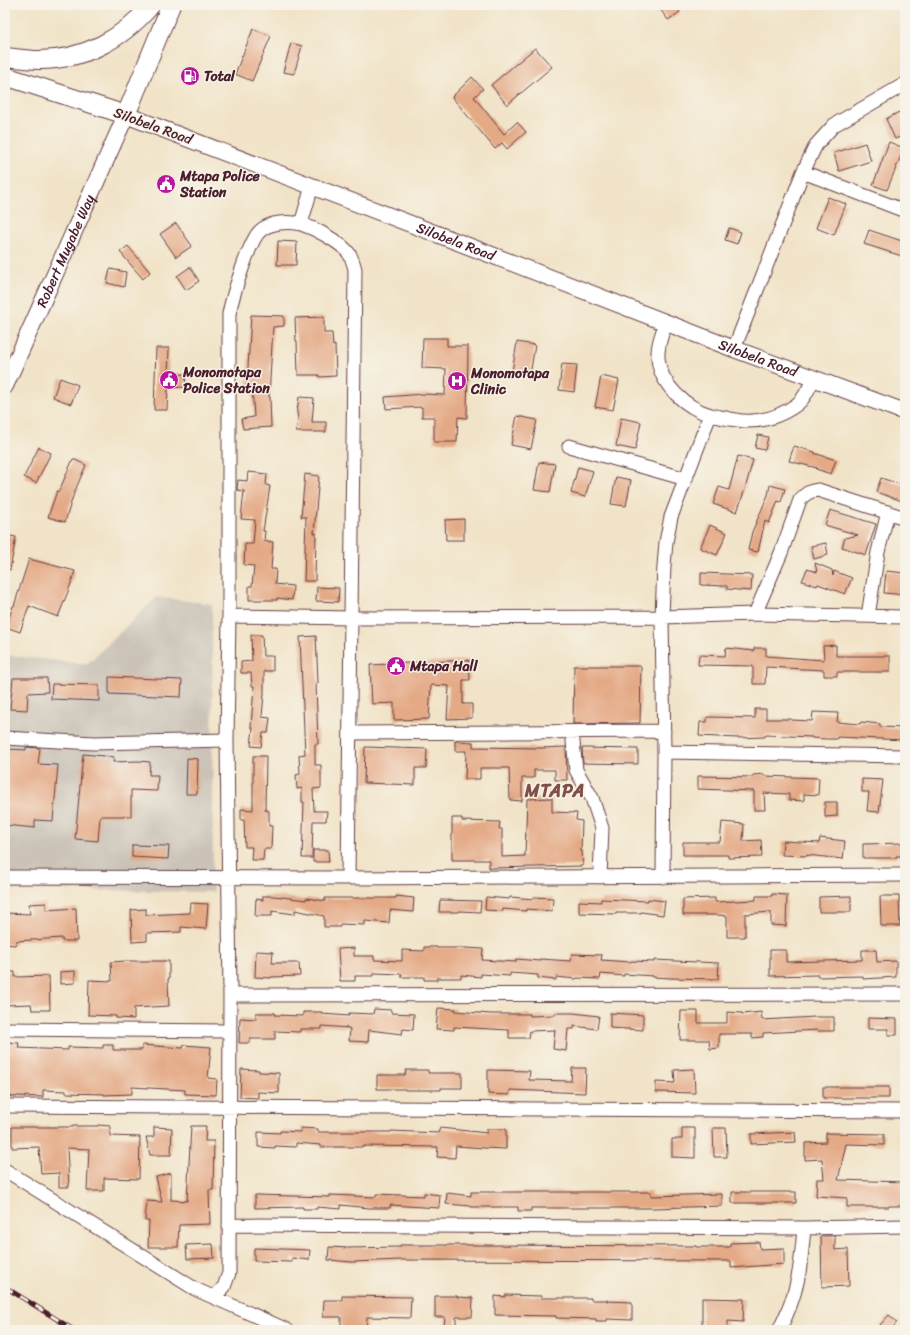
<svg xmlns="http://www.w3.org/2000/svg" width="910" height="1335" font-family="Sriracha,sans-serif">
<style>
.industrial{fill:#cbc3b8}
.building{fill:#e4a985}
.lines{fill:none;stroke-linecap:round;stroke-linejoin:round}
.minor-casing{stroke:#633c42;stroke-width:15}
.tertiary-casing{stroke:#633c42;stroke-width:18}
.secondary-casing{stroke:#633c42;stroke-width:20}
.minor{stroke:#fff;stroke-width:13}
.tertiary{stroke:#fff;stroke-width:16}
.secondary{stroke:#fff;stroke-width:18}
.rail-casing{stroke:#4a1f2b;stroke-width:4.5}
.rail{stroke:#f7f3e8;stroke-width:3;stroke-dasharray:9;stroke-linecap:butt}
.labels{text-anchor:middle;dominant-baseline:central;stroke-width:3;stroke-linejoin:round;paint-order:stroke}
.poi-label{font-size:14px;font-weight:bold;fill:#4a1f2b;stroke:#f7f3e8;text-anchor:start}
.street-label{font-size:14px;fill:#4a1f2b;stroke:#f7f3e8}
.district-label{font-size:18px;font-weight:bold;letter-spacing:1px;fill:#804f4a;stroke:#f7f3e8}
</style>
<rect width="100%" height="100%" fill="#f7f3e8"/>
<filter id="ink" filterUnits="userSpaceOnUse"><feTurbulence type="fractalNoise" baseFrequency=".025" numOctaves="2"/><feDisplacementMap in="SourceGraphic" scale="8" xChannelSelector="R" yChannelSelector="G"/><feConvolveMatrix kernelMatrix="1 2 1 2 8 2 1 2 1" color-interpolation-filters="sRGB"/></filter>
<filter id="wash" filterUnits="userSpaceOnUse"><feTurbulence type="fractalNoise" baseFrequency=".012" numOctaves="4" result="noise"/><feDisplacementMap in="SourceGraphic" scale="16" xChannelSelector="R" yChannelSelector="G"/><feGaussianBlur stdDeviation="0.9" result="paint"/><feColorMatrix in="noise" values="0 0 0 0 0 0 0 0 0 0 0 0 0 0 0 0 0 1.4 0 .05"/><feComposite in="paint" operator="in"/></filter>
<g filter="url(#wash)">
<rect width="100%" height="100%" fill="#f1e3c7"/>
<path class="industrial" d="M157,597l55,7 1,288 -208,-3v-234l82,9z"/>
<g id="blocks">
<path class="building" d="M657,5h18l5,7 -12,8z
M253,29l18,7 -19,45 -17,-7z
M291,43l11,3 -8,28 -11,-2z
M535,48l17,19 -45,38 -16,-20z
M472,77l11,12 -9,8 30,37 13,-12 9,10 -19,17 -5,-6 -7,6 -43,-52z
M899,112l6,13v10l-10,4 -9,-20z
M889,142l15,6 -17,42 -14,-5z
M865,143l6,18 -32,10 -5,-18z
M828,197l18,7 -12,31 -18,-7z
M176,223l16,23 -16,11 -16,-23z
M729,228l12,4 -4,12 -12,-4z
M869,230l36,12v15l-41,-13z
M278,241l19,1 -1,23h-19z
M128,246l22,26 -7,7 -23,-27z
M190,267l9,14 -13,9 -9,-14z
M110,269l16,3 -2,15 -17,-4z
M251,315l33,1v10l-11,1 -4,70h1l1,30 -28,2 -2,-10 13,-2 -2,-31 -5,-1z
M324,317v16h8l1,13 2,-1 1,31 -17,1v-2h-21l-1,-34h-1l-1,-23z
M423,338h24v8h21l-1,72 -9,-1 -1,25h-23v-25h-12v-10l-36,2 -1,-12 38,-3 22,1 1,-26 -24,-1z
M517,342l18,3 -5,30 -18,-3z
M156,348h13l-1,27 17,-1 1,13 -18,1 -1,22h-13z
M562,364l15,1 -3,27 -15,-2z
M601,376l18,4 -6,30 -18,-3z
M60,378l18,7 -7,19 -18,-7z
M299,397l15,1 -2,24h14v10h-30l2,-12 -1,-8z
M517,416l20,4 -6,29 -20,-4z
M621,418l20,4 -6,28 -19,-4z
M758,435l10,2 -3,13 -10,-2z
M794,446l21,6 -1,1 22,7 -5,14 -15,-5 1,-1 -28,-7z
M39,447l12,6 -15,30 -12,-6z
M738,456l15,4 -8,29 -8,23 -24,-8 6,-17 10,3z
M73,459l13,6 -12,28 -9,29 -17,-5 9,-26h2z
M539,462l16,2 -5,28 -16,-2z
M578,467l15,4 -8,26 -14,-4z
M248,472l19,2 -1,11 4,1 -7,45h2l-1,10 9,1 -2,27h5l-1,15 18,2 -1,14 -15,-2v2h-28v-14h3l2,-20 -10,-1 1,-21h8l2,-24 -14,-1 3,-28 -7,-1 1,-10 9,1z
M305,474l14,2 -5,57h2l-1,48h-11l2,-64h-5z
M616,477l15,3 -5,26 -15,-2z
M881,478l24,8v16l-29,-10z
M770,485l15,4 -4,13 -3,-1 -9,22 -4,-2 -7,31 -10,-2 4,-18 16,-37z
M830,510l46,14 -10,31 -24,-8 3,-9 13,-3 -33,-10z
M464,519v21h-18l-1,-20z
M710,525l17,8 -10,22 -17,-7z
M5,535l11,2 -6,33 -5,-1z
M826,543l2,12 -14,4 -3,-13z
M29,559l46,12 -6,18 -11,28 -29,-11 -9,26 -14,-5 7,-21h1z
M815,563l17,7 1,6 1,-5 18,7 -7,16 -27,-10 -1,2 -15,-5 5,-12 10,3z
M886,571l19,2v22l-21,-2z
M701,573l51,2 -1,16 -24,-2v-3l-26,-1z
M317,587l22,1 -1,14 -22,-1z
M251,635h11l1,21h10v15h-9v22l-2,24 8,1 -2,15h-5l-2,14 -10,-1 2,-18 -2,-1 3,-41h-2l-1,-13h-10v-11l11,-1z
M316,636l2,47 -2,1 2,60h-3v21h6v23l-8,1 1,22h13l-1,10h-13l-1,37h-10l2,-56h-2v-14l-5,1 -1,-14 4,-1 -1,-19 6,-1 -5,-117z
M836,645v11h54v16h-53v4h-13v-6l-58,-3 -1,17h-12v-18l-55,-1 1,-10 26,1 1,-8 28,3v-3h12v8l58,4 -1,-14z
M469,660l1,20h-7v24h9v14l-25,1 2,-33 -18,-1 -2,34 -35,1v-17l-22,1 -2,-39z
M574,666h67l-1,57 -67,1z
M109,677l73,3 -1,17 -72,-3z
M13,678h34l1,14 -20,1 -1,17 -17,-1z
M52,684l47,1v16l-48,-2z
M755,709h11v10h25v1l21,1 1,-9 25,1 -1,9 23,2 1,-2 19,2v3l25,1v12l-68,-3v2h-11l-14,-1v-1l-47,-2v2l-28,1 -38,-2 1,-14h7v-5l48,1z
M455,741l18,1v5l68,1 25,-1 1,33h-12v-10h-21v8h-12v23l-12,-1 -1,-32h-29v11h-15l1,-28h-11z
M26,747l14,1 -2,16 20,1 -5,56 -18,-1v8l-30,-3v-50l2,-26 19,1z
M365,747l62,2 -1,19h-11v17l-51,-2z
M582,748l56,1v15l-55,-1z
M83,754l31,3 -1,5 25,-1 12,1 -1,13h9l-1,16 -26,-1v26h-31l-2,25 -23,-2z
M253,756h13l-1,54 4,1v15h3l-1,23h-7l-1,11h-12l1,-13h-7l-1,-27h-3v-11l12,1z
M187,758l11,1 -1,35h-11z
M764,774v2l55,2 -1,17 -14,-1v7l-15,-1v-6l-25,-1 1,17h-11v-19l-56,-2v-13l55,1v-2z
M862,779l21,1 -4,32 -12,-1 2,-19h-7z
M552,798v14l25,1 -1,7 6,1 -1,30h1l1,15 -94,2v-8h-37v-42h10v3l38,1 -1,7h3v28l23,-1 2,-57z
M825,802h12v14l-12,1z
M722,822l22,2 -1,17 18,-1 1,17 -34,1v-3h-45v-13h37z
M820,838l25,3 -2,18 -36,-4v1l-25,-1 1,-14 36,2z
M905,843v13h-9v2h-33v-14z
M132,845l37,1 -1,13 -36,-2z
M313,850h15l1,12h-16z
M772,894l15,1 -1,31 -15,-1v-13l-26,2v23h-18v-21l-9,-1h-35v-16l32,-1v4l41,-2v-4h16z
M263,896h11l32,4v-2l19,3v-3h71v-2l18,2 -1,14 -23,-2 -1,13 -24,-2v4l-25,-1v3h-16v-11l-29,-6v4l-23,-3v5h-17l1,-17 7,1z
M851,896v16h-32v-15z
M880,896h19l1,30h-19z
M486,897l23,2 1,-2 24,2v-2l19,1 -1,13 -26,-2v2l-23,-2v2l-18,-1z
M601,899l47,2v-2l17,2 -2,14 -22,-3v1h-25v1l-37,-1v-12l22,1z
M440,900l41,1 -1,11 -21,-1v1h-20z
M46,903v7l30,-2 1,33h-15v-3l-46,3 -1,4 -10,-1v-31l25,1 -1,-10z
M191,903l17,1 -2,25 -25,-2v5l-34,1v8l-15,1 -1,-32 15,-1v6l44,-2z
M424,947h13v1h29l17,1 -1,11 34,2v-3l24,2v-2l31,2 1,-7 30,1 -1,5 29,2 1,-1 23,1v-2l65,3 -1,16 -48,-1 -17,-1v-1l-29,-2v2l-23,-2 -1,5 -23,-1 -1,1 -20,-2v3l-18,-2v-3l-28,-2v3l-29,-2v3l-20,-2v3h-24v2h-13v-3h-23l1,-3 -28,-1v3h-19v5h-15l-2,-32 16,-1v8h20v4l28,1v-11l22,1z
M770,950h16v12l76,-2v-10h14l1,12 19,-1v16l-33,2v-3l-45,1v-2l-48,1z
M256,951l17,1 -1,11h27l1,13 -29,1v1l-16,-1z
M126,961h43v18h-1l1,27 -35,2v11l-18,-1v-2l-28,-1 1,-35 23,1 -1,-19z
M75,971v12l-15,1v-12z
M5,972h10v5l34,-1 1,34h-18l-1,-6 -26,1z
M438,1008l18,1 -1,2 36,3h39v2l25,-1v-2h18l26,3 -2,13 -23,-3v3h-6l-2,22 -13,-2 2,-19 -25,1 -1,7h-20v-8l-55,-3v3l-18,-1z
M374,1009l17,1v3l23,1 -1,16 -10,-1 -1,5 -33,-4 -1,12 -19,-1 1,-12h-1v-1l-27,-2v3h-22v3l-25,-1v8h-25v4h-11l1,-25 16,1v-6h19v2l28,1v-4h19v2l27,2v-3l24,1z
M681,1011h17v12h29v-11l15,1v1l19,-2 1,8 53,-3h19v14h-16v-1l-55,3v4l-11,1v-4h-33v14l-9,1 -1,-9h-29z
M610,1013l33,2v15l-33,-2z
M868,1018l29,1v16h-9v-6h-20z
M7,1042l12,1 -1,5 50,2v-3l35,1v-3h10v5h29v-5l41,3 1,-3 27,2 -3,31 9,1 -1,16 -31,-1v-4l-53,-3v7l-28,1v-1l-38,-1v-2l-23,-1v7l-26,-1 -1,1 -11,-1v-46z
M572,1068h14l-1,25 -75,-3 -1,5 -21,-1v-24l42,1 -1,9 42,1z
M241,1069l18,1v2l20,1v20l-21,-1v6l-18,-1z
M694,1069l1,24 -39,-1v-10l19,1 -1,-13z
M406,1070h22v3h34v15h-21v2h-36v-1h-28v-14h28z
M823,1087h66v11h-66z
M98,1125l12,1v10l30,1 -1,42 -35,-1v13h-17l2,-42 -22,-1 2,39h-10v-14l-18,1 -2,-27 -27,1v-21h61v-1h25z
M191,1126h15l-1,15h9l-1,49h-4l1,34 -31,1 -1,22h-30l1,-26h-4l2,-20 15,1 -6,-25 15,-4v27l16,1z
M154,1127l18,1 -1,27h-21l-4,-18h8z
M301,1128l17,1v3h73v-1l47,2 2,-5 47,5v-4h19v20l-22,-1 -28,-2 -1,12 -18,-1 1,-10 -74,-1v1h-43v-2l-25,-2v4l-21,-1v2l-17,-1v-15l22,1v-2l21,1z
M682,1128h13v30l-23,-1v-18h10z
M713,1128h13l1,29h-13z
M795,1132l1,10 -45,2v-10z
M826,1133l58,1v11l-38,-1 -8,36 66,2 -1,24h-14v1h-42v-9l-31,-2 1,-17h7l-2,-20 -17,1v-17l21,-1z
M471,1192h180v4l71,-2v12l-68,2h-123v3h-13v-4h-47v-1l-25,-2 1,-11 24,3z
M732,1192h64v11h-64z
M424,1193l16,2 -1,13 -49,-3v3h-21l-28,-3v4l-24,-2v2h-14v-2l-48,1v-13l75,2v-2l46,2v-3l48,2z
M821,1236h14v14l13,-1 1,37 -27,1z
M759,1242l1,7 24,-1v16l-53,4v-7l-330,-1 -49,2 -24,-2 1,-13 19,1 52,-1v-2h71l225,1v1h34v-4z
M213,1244l1,14 -27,1 -1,-14z
M254,1248l56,2 -1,10 -17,-2v4l-38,-1z
M505,1295l36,1v2h50v2h16v1l25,1v18l-25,-1v2h-11v-2l-40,-1v-2l-61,-1v-19l10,1z
M342,1296l69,1 -1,21 -43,-1 -1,13 -25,-2v-11h-18l1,-17h18z
M435,1296h22v1l16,1 -1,19h-16v11h-12l1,-11h-10z
M702,1298l42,1 -1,23 -15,-1v8h-26z
M889,1315l8,7 -6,8h-5l-6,-5z"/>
</g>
</g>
<g filter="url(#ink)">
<use href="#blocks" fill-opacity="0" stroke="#633c42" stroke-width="1"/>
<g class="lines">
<defs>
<path id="minor" d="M803,172l102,39
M301,224l11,-38
M666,322c-4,12 -9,23 -8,36 2,27 28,50 53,57 6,2 12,2 18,4 5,0 10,2 15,2 18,1 37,-5 52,-16 9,-6 13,-18 18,-27
M734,349l69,-177 13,-27 18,-20 71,-41
M569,446l117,33
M755,614l26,-61 19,-53c5,-6 9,-9 18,-10l87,28
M229,616l123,2 310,-1 93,-3 150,3
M868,616l10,-64 10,-40
M572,732l4,38 16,28 10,30 -2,49
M350,733l314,-2
M5,738l89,5 133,-3
M664,752l241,4
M5,877l343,1 557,-3
M663,877l1,-125 -2,-135 2,-51 2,-24 5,-25 39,-102
M230,995l675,-1
M5,1029l224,2
M5,1106l900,5
M5,1170l190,119 92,41
M229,1225l575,3 101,-2
M214,1297l10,-10 5,-14 1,-278 -3,-255 2,-124v-302c3,-16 20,-73 31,-83 10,-9 28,-10 41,-7 13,4 42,19 49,31 2,4 4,10 5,14 -2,203 -5,406 -7,609
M779,1330c19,-35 22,-64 25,-102"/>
<g id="tertiary">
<path id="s1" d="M5,386l121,-271 363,139 245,95 171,63"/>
</g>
<path id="secondary" d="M5,57c11,1 23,3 34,3 44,0 84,-21 112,-55
M5,76l121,39 45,-110"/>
</defs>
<use href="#minor" class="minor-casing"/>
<use href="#tertiary" class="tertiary-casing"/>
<use href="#secondary" class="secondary-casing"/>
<use href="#minor" class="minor"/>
<use href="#tertiary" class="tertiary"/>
<use href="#secondary" class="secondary"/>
<defs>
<path id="rail" d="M5,1287l69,43"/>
</defs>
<use href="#rail" class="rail-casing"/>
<use href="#rail" class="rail"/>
</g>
</g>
<defs>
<symbol id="fuel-disc" viewBox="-11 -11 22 22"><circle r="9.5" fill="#b5179e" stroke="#f7f3e8"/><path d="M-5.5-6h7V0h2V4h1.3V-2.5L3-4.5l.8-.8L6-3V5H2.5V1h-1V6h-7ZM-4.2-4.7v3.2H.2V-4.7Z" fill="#fff"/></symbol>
<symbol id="civic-disc" viewBox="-11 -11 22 22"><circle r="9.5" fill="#b5179e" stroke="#f7f3e8"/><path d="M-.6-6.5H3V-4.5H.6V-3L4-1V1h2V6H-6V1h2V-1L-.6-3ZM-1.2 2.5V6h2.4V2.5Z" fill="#fff"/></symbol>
<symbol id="hospital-disc" viewBox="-11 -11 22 22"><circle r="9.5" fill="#b5179e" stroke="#f7f3e8"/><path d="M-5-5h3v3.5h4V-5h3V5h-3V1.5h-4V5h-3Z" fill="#fff"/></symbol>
</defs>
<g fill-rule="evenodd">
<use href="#fuel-disc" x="179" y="65" width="22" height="22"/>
<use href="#civic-disc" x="155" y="173" width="22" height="22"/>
<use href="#civic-disc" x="158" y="369" width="22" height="22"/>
<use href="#hospital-disc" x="446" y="370" width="22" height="22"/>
<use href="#civic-disc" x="385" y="655" width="22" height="22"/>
</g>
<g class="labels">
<g class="poi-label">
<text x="204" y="76">Total</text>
<text x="180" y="176">Mtapa Police<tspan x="180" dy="16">Station</tspan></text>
<text x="183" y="372">Monomotapa<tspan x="183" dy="16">Police Station</tspan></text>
<text x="471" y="373">Monomotapa<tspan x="471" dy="16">Clinic</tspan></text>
<text x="410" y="666">Mtapa Hall</text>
</g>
<g class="street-label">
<text transform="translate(153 126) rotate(20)">Silobela Road</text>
<text stroke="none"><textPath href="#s1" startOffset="650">Silobela Road</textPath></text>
<text stroke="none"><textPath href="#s1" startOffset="148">Robert Mugabe Way</textPath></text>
<text stroke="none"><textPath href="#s1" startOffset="974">Silobela Road</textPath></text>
</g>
<g class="district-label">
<text x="555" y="791">MTAPA</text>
</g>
</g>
<rect width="910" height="1335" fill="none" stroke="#f7f3e8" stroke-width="20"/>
</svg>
